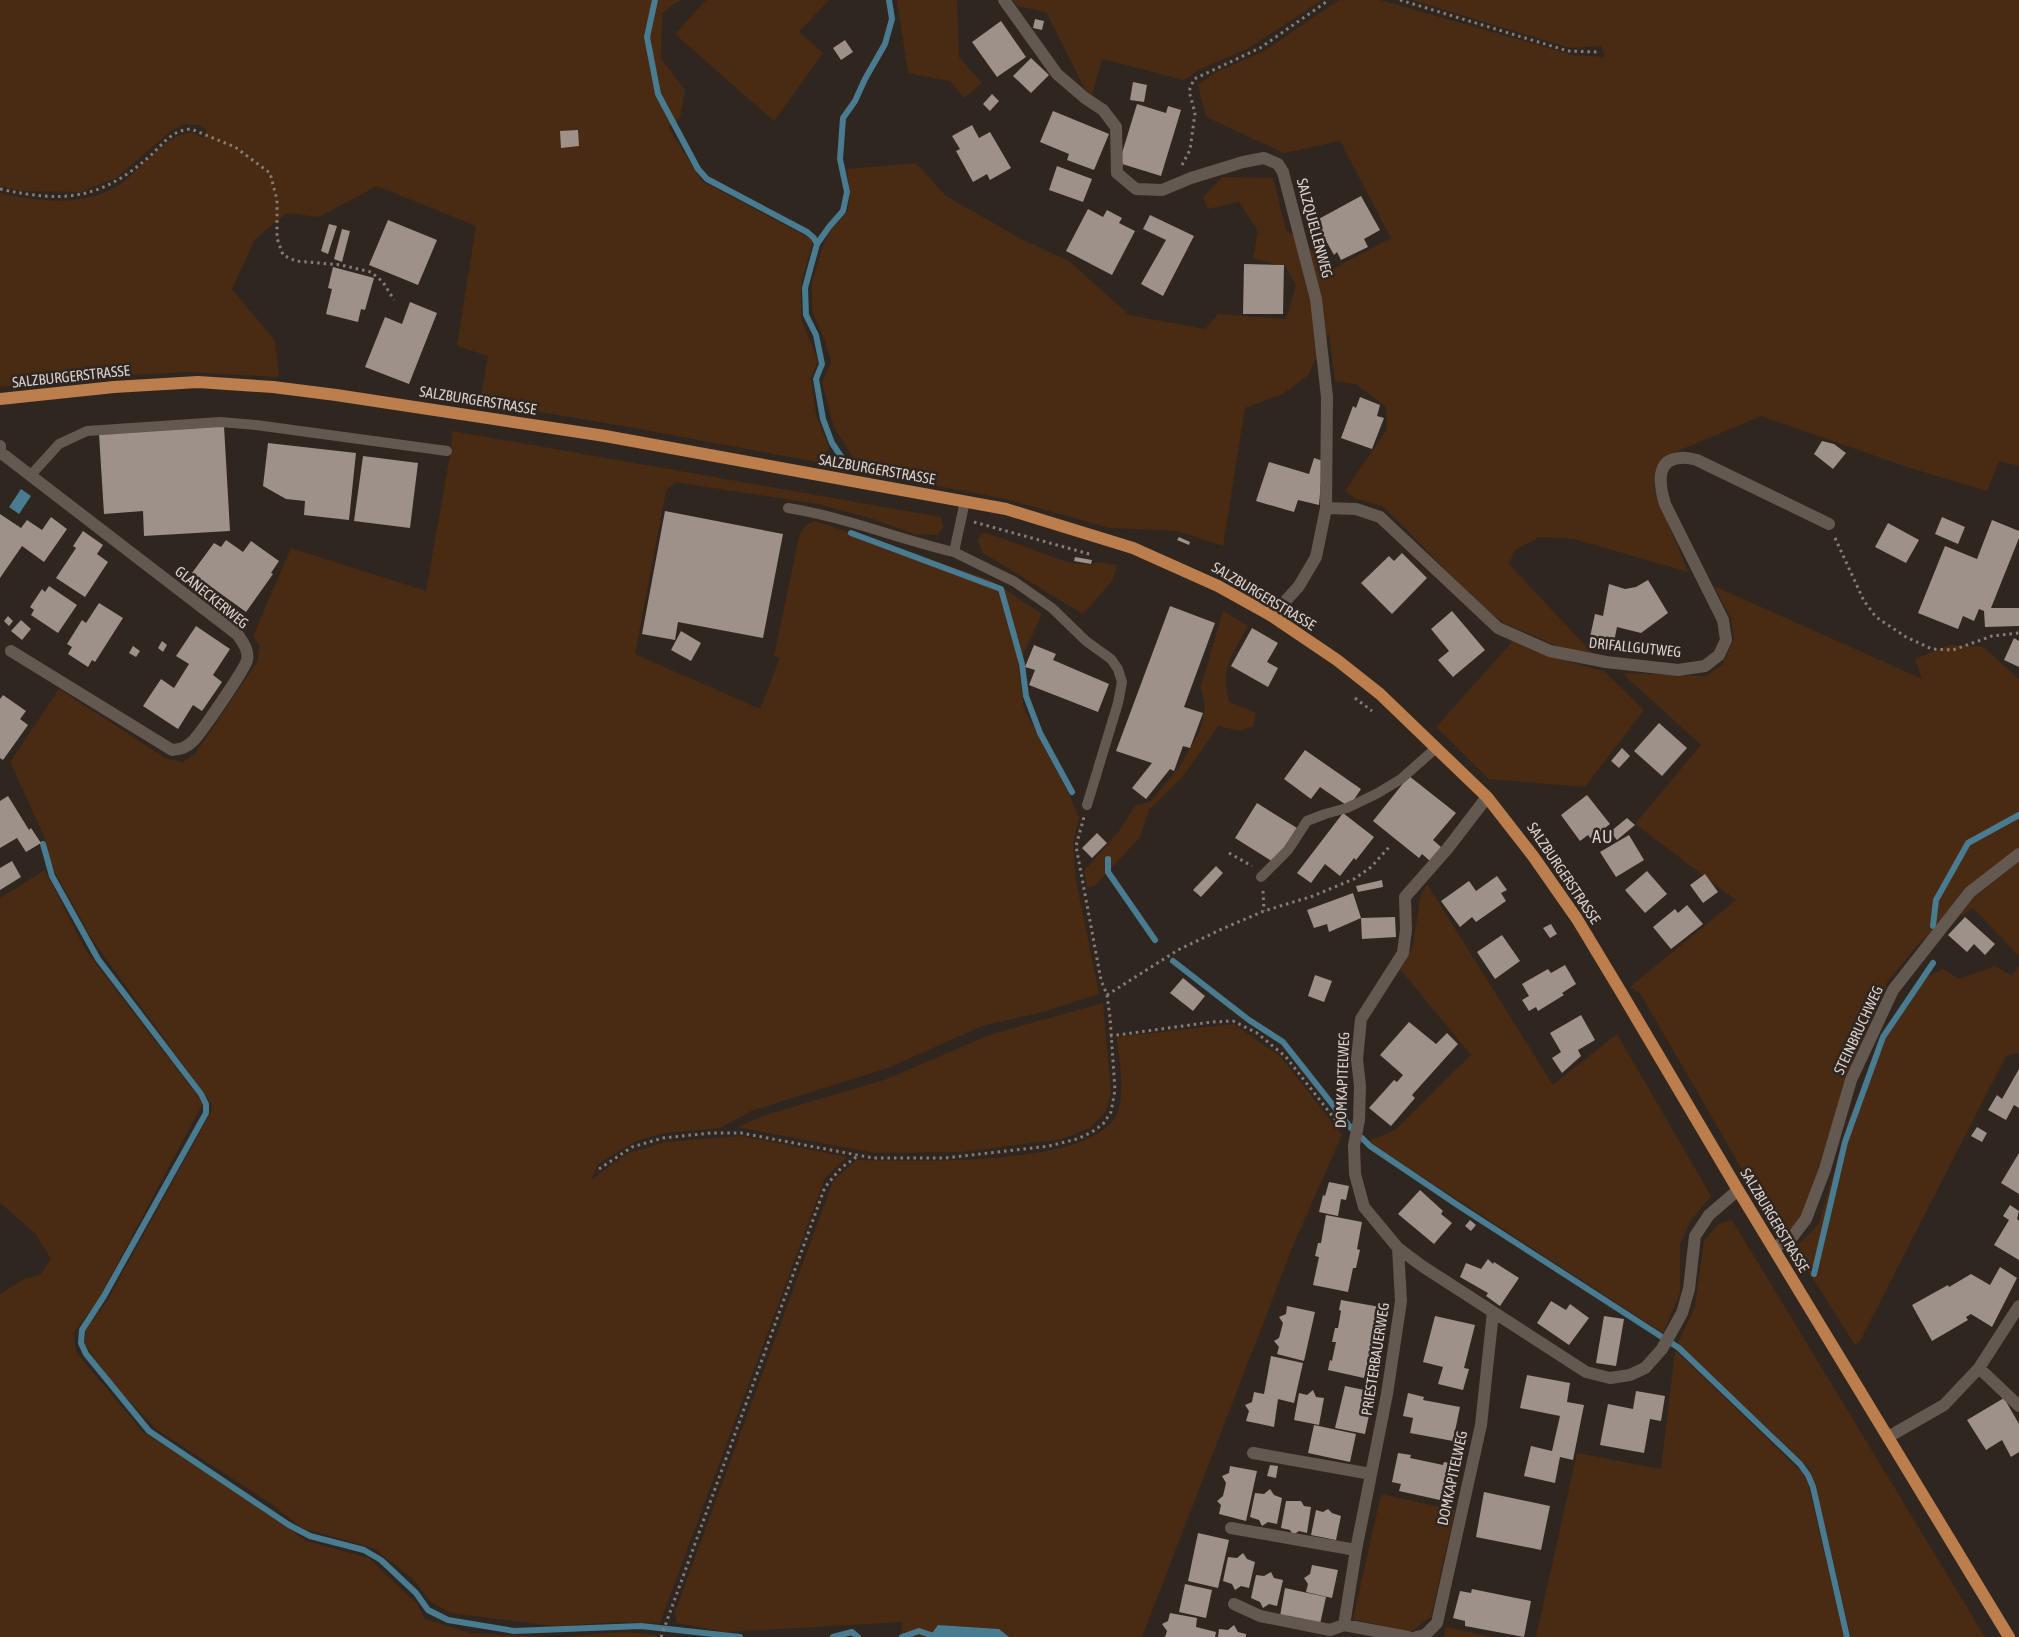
<svg xmlns="http://www.w3.org/2000/svg" width="2019" height="1637" font-family="'Asap Condensed',sans-serif">
<style>
.green{fill:#492a12}
.water{fill:#497b91}
.lines{fill:none;stroke-linecap:round;stroke-linejoin:round}
.stream{stroke:#497b91;stroke-width:6}
.building{fill:#9d9189}
.path{stroke:#857d78;stroke-width:3;stroke-dasharray:2.5 4;stroke-linecap:butt}
.service{stroke:#635951;stroke-width:10}
.minor{stroke:#635951;stroke-width:12}
.primary{stroke:#bc7e4c;stroke-width:12}
.labels{text-anchor:middle;dominant-baseline:central;stroke-width:5;stroke-linejoin:round;paint-order:stroke}
.street-label{font-size:15px;fill:#d7d1cd;stroke:#302620}
.quarter-label{font-size:18px;letter-spacing:1px;fill:#d7d1cd;stroke:#302620}
</style>
<rect width="100%" height="100%" fill="#302620"/>
<path class="green" d="M0,0h680l-18,13 -1,46 24,31 -5,28 -12,9 34,54 111,59 -12,45v33l17,43 -7,16 5,37 13,34 -7,15 -193,-36 -149,-25 8,-46 -31,-10 19,-120 -99,-40 -58,31 -32,-4 -32,26 -23,50 43,52 4,36 -93,-5 -91,5 -95,10v-194c31,7 68,12 98,2 8,-3 18,-7 24,-12 17,-13 50,-53 70,-50 4,1 8,3 11,5l4,-8 -9,-5 -13,-1 -14,7 -55,47 -35,14 -59,-1 -22,-5z
M706,0h123l-30,32 24,21 -49,68 -99,-87z
M897,0h60l2,57 23,26 -18,15 -14,-17 -42,-8z
M1013,0h309l-75,49 -47,20 -16,11 -82,-21 -10,36 -7,-6 -39,-77 -29,-6z
M1339,0h41l193,55 32,2 -4,-11 -31,2 -158,-48h607v466l-20,-5 -12,30 -80,-24 -146,-51 -95,40 -9,9 -3,23 34,84 -114,-33 -35,-2 -24,13 -6,14 84,90 -22,-2 -67,-29 -20,-14 -100,-102 -29,-9 -10,-7 42,-62 -1,-22 -30,-23 -21,-3 -6,-48 -21,42 -25,19 -38,14 -22,138 -46,-15 -67,-3 -104,-29 -153,-29 -1,-14 -18,-29 -12,-44 9,-21 -6,-21 -13,-30v-29l11,-36 8,-16 17,-19 2,-17 -3,-25 69,-6 30,33 77,44 46,21 60,54 76,14 13,-15 68,5 10,-34 -10,-18 -33,-9 5,-27 -19,-29 -31,7 -5,-12 20,-20 50,1 13,52 29,23 14,18 62,-33 -51,-97 -56,12 -78,-36 -8,-32 18,-13 48,-21z
M452,431l489,86 2,10 -6,8 -23,-1 -44,-16 -52,-14 -143,-22 -9,9 -31,163 125,55 20,-51 -6,-2 25,-119c4,-10 7,-13 16,-16l176,59 51,34 -24,51 6,44 46,87 9,22 -6,25 3,37 23,114 -56,18 -61,14 -94,42 -137,43 -31,17 -56,5 -28,8 -38,23 -7,16 37,-27 38,-11 76,-6 105,21 -22,21 -165,445 -40,-1 -65,4 -104,-13 -20,-11 -18,-23 -40,-31 -71,-20 -29,-23 -117,-76 -39,-41 -32,-43 1,-15 22,-31 103,-187 1,-8 -119,-163 -42,-76 -7,-29 -34,-74 49,-73 108,70 16,3 12,-8 62,-92 3,-16 -7,-10 38,-88 135,43 25,-141z
M987,533l80,29 23,3 7,-3 20,3 -4,15 -30,34 -100,-61 -5,-12 3,-7z
M1714,586l208,93 -7,-20 35,-14 33,2 36,32v277l-46,-48 -52,33 -33,40 -46,107 -21,81 -17,43 -15,21 -9,2 -140,-242 -10,-6 106,-87 -101,-76 66,-79 -79,-72 84,3 16,-11 12,-26 -3,-20z
M1223,611l25,15c-17,31 -27,40 -19,76l27,11 -3,13 -13,5 -22,-5 -33,48 -36,36 -9,27 -45,49 -8,1 -3,-16 35,-40 16,-25 16,-5 29,-35 20,-35 5,-23 -4,-22z
M1513,641l60,22 31,8 40,39 -59,77 -96,-8 -53,-52z
M45,870l41,81 117,152 -105,197 -25,34 3,18 67,80 98,62 65,47 63,17 48,46 8,15 46,14 77,4h-548v-343l24,-15 16,-4 11,-16 -16,-26 -35,-30v-305z
M1427,884l126,201 64,-51 94,162 -20,24 -11,25v48l-17,40 -296,-192 27,-10 77,-76 -71,-86 13,-22 7,-49z
M1995,966l17,10 7,-10v87l-13,3 -146,285 -5,4 -61,-96 25,-25 29,-103 36,-86 34,-55 25,-11 16,10z
M1103,1003l8,89 -5,19 -16,17 -28,11 -101,13 -86,1 -138,-26 32,-13 118,-35 105,-45z
M1234,1024l47,33 61,78 -49,111 -151,391h-133l-10,-8 -60,-4 -10,12h-28l1,-15 -177,10 -48,-9 -2,-11 158,-431 23,-21c57,1 218,7 256,-38 16,-19 7,-62 5,-85z
M1732,1220l253,417h-134l-37,-156 -5,-13 -131,-125 17,-36 9,-66 14,-17z
M1675,1350l127,122 6,11 36,154h-308l41,-184 84,16z
M1381,1494l74,16 -24,107 -21,15 -57,-13z
M1446,1627l47,10h-49z
M624,1632l33,3 -1,2h-95z"/>
<path class="water" d="M21,489l10,7 -12,18 -10,-7z
M938,1625l61,4 10,8h-80z"/>
<g class="lines">
<path class="stream" d="M655,0l-8,37 11,57 40,75 9,10 100,53 7,6 3,6
M846,464l-14,-21 -9,-24 -7,-40 6,-15 -6,-29 -10,-20 -1,-27 12,-44 12,-17 14,-16 4,-19 -7,-33 3,-41 12,-17 10,-22 20,-35 7,-25 -3,-19
M851,533l150,56 21,75 4,32 14,37 32,59
M43,844l9,32 46,83 103,135 5,10v9l-102,183 -22,34 -1,13 5,11 63,77 140,94 21,11 54,14 17,10 35,33 12,17 20,10 66,11 127,-5 99,11
M1108,859v13l47,68
M1933,926l3,-26 32,-57 51,-28
M1173,961l76,59 34,22 68,86
M1362,1138l8,8 89,60 220,142 121,116 8,11 5,12 34,150
M1814,1274l31,-132 38,-105 50,-74
M833,1637l19,-5 6,5
M902,1637l17,-6 18,6"/>
</g>
<path class="building" d="M1035,19l9,2 -2,9 -9,-2z
M1001,21l25,36 -29,20 -25,-35z
M845,40l8,12 -12,8 -8,-12z
M1031,58l18,17 -18,18 -18,-17z
M1133,82l14,3 -3,17 -14,-2z
M992,94l7,7 -9,10 -7,-7z
M1137,104l29,9 2,-7 13,4 -20,66 -42,-13z
M1053,111l56,23 -15,36 -27,-10 2,-6 -29,-12z
M972,125l7,13 11,-6 21,36 -21,12 -3,-6 -14,8 -17,-31 4,-2 -8,-13z
M578,130l1,16 -18,2 -1,-17z
M1057,166l35,13 -9,23 -34,-12z
M1361,196l19,34 -16,9 4,8 -27,13 -4,-8 -3,3 -19,-34z
M1088,209l15,8 4,-7 15,8 -3,5 16,8 -23,44 -46,-24z
M1150,215l44,21 -31,60 -22,-12 25,-44 -23,-11z
M388,220l49,20 -19,45 -49,-20z
M329,224l8,2 -9,28 -7,-3z
M342,229l8,2 -8,31 -8,-3z
M1244,264l40,1 -1,49h-40z
M333,267l41,11 -9,32 -4,-1 -3,13 -32,-8 6,-25 -4,-1z
M410,302l27,11 -28,71 -44,-17 20,-50 17,7z
M1360,397l20,8 -3,11 7,2 -12,31 -31,-11 12,-32 3,2z
M224,426l6,105 -86,5 -1,-25 -39,3 -5,-80z
M1822,441l12,3 12,9 -13,16 -19,-15z
M268,443l88,10 -7,67 -45,-5 1,-14 -19,-2 -23,-13z
M363,456l55,7 -8,65 -56,-7z
M1314,458l9,3 -4,44 -21,-5 -4,12 -38,-11 13,-39 40,12z
M665,511l118,23 -20,104 -85,-16 -3,18 -33,-6z
M0,514l21,14 6,-8 15,10 9,-13 16,12 -23,33 -22,-16 -22,32z
M1942,517l23,10 -7,17 -23,-10z
M1992,520l27,11v7l-28,70h28v18l-34,1 -1,-16 -5,-2 -5,12 -11,-5 -5,13 -40,-16 27,-67 32,13z
M1888,523l31,17 -13,23 -31,-16z
M83,531l20,14 -6,9 11,8 -23,35 -29,-19 20,-30 -3,-2z
M1179,537l11,5 -1,3 -12,-5z
M226,540l17,12 8,-11 28,20 -8,12 2,1 -27,38 -54,-39 22,-30 7,4z
M1402,553l25,25 -35,36 -31,-31 28,-27 5,5z
M1075,557l17,3 -1,4 -17,-3z
M1648,580l20,33 -27,20 -24,-6 -3,15 -24,-5 5,-23 8,2 6,-32 16,5 11,-2z
M49,586l28,19 -19,28 -27,-18 3,-5 -4,-3 12,-18 3,3z
M99,603l24,15 -28,44 -3,-2 -4,7 -20,-13 4,-7 -5,-3 15,-24 4,3z
M1170,606l45,17 -31,84 19,6 -13,35 -7,-2 -9,25 -4,-2 -24,30 -14,-11 20,-25 -36,-12z
M1452,611l33,39 -32,27 -15,-17 11,-9 -18,-22z
M8,616l5,5 -4,5 -5,-5z
M21,620l10,9 -9,11 -11,-9z
M196,626l34,23 -17,26 9,7 -20,29 -9,-6 -15,24 -35,-23 18,-27 13,9 15,-24 -13,-8z
M1252,628l26,15 -11,19 11,6 -10,19 -37,-21z
M681,631l20,12 -10,18 -20,-11z
M2014,638l5,3v26l-15,-7z
M162,641l5,4 -4,7 -5,-4z
M1034,645l22,9 -3,6 56,24 -11,28 -69,-27 6,-15 -10,-3z
M133,646l7,5 -4,6 -7,-4z
M3,695l23,16 -6,8 8,6 -25,35 -3,-2v-59z
M1659,723l28,25 -25,28 -28,-25z
M1622,748l8,8 -11,12 -8,-7z
M1305,750l56,39 -12,18 -29,-20 -9,12 -27,-20z
M1409,776l47,37 -23,27 8,7 -11,14 -8,-7 -3,4 -46,-37z
M1587,795l23,29 -19,15 -3,-4 -8,6 -19,-26z
M8,796l21,34 2,-2 10,15 -15,9 -9,-14 -17,10v-47z
M1257,803l40,25 -22,35 -40,-25z
M1343,813l31,24 -18,23 -2,-2 -14,18 -15,-12 -14,19 -14,-10z
M1627,818l8,7 -18,15 -7,-8z
M1097,833l10,10 -15,15 -10,-10z
M1629,835l15,25 -28,17 -16,-25z
M12,861l9,16 -21,13v-22z
M1216,866l7,7 -22,24 -8,-7z
M1647,871l20,23 -22,19 -20,-23z
M1705,874l13,18 -15,11 -13,-18z
M1497,876l10,14 -6,3 5,8 -30,21 -4,-5 -12,10 -19,-26 28,-20 7,10z
M1382,880l1,7 -25,5 -2,-6z
M1353,893l8,25 34,-1 1,20 -34,2 -1,-21 -32,14 -2,-8 -13,4 -7,-18z
M1687,905l16,19 -32,25 -18,-22 22,-18 3,4z
M1965,917l30,27 -10,11 -11,-11 -7,8 -19,-17z
M1551,924l6,10 -7,4 -7,-10z
M1502,935l18,26 -25,18 -18,-27z
M1565,965l11,19 -14,9 2,2 -26,16 -2,-4 -7,4 -7,-11 7,-4 -7,-12 26,-15 3,4z
M1315,975l17,6 -8,21 -16,-6z
M1183,978l22,18 -12,15 -23,-18z
M1581,1015l14,25 -17,10 3,6 -19,17 -10,-15 9,-6 -11,-19z
M1409,1022l27,22 11,-11 11,11 -46,51 3,3 -24,28 -22,-18 25,-28 3,2 6,-7 -23,-20z
M2019,1069v39l-5,-3 -8,15 -18,-10 9,-15 5,4z
M1977,1127l10,6 -5,9 -11,-6z
M2019,1153v41l-18,-11z
M1329,1182l20,4 -3,14 -5,-1 -3,17 -19,-4 4,-17 2,1z
M1420,1190l23,21 -2,3 11,9 -18,21 -36,-30z
M2010,1205l9,6 -2,8 2,2v39l-25,-15 15,-25 -6,-4z
M1326,1215l36,7 -5,27 3,1 -4,18h-3l-5,24 -35,-7 6,-28 -4,-1 3,-13h3z
M1470,1220l6,5 -5,6 -6,-5z
M1488,1259l5,5 1,-2 25,16 -19,28 -14,-10 2,-3 -28,-16 6,-14 15,6z
M2000,1267l17,11 -25,49 -21,-13 -5,3 2,3 -36,21 -20,-36 36,-20 1,2 22,-13 19,11z
M1341,1300l39,7 -7,47h-3l-6,24 -36,-8 2,-10 2,1 4,-19h-4l3,-14h3l3,-17 -2,-1z
M1551,1301l15,9 4,-6 19,14 -20,27 -32,-22z
M1287,1306l28,6 -11,49 -27,-7 2,-7 -5,-6 5,-3 4,-15 -4,-6 7,-3z
M1435,1316l40,9 -11,43 5,1 -6,21 -25,-6 5,-17 -20,-5z
M1604,1316l20,3 -8,47 -20,-3z
M1271,1356l32,7 -9,40 -16,-4 -4,28 -28,-6 3,-10 -4,-6 7,-3 2,-10 10,2z
M1527,1375l43,8 -3,19 17,3 -11,55 -13,-3 -5,26 -31,-7 7,-30 21,5 8,-35 -40,-8z
M1345,1386l29,6 -9,42 -30,-6z
M1313,1390l3,7 8,1 -5,27 -25,-5 5,-27 8,2z
M1636,1391l29,5 -4,25 -11,-2 -6,34 -44,-8 8,-41 25,5z
M1408,1393l16,4 -1,3 37,7 -7,34 -43,-8 3,-15 -10,-2z
M2004,1398l15,26v28l-8,5 -9,-17 -16,10 -19,-30z
M1314,1425l42,9 -6,28 -42,-9z
M1398,1453l13,2 -1,3 33,7 1,-3 11,2 -6,30 -7,-2 -2,8 -41,-9 2,-7 -9,-2z
M1270,1465l8,1 -2,12 -9,-2z
M1230,1466l27,5 -11,50 -27,-7 2,-9 -4,-4 6,-5 3,-13 -4,-7 7,-3z
M1270,1489l4,6 8,3 -5,26 -9,-2 -6,4 -3,-6 -9,-3 5,-24 9,1z
M1484,1492l66,14 -9,44 -65,-13z
M1286,1501h15l3,5 7,1 -4,26 -8,-2 -6,4 -3,-5 -9,-2z
M1328,1509l4,4 9,3 -5,24 -25,-5 5,-25 7,2z
M1198,1533l31,7 -11,48 -30,-7z
M1243,1553l4,6 8,3 -6,26 -8,-2 -6,4 -3,-6 -9,-3 5,-24 9,1z
M1312,1565l26,5 -6,28 -26,-6 2,-8 -4,-6 6,-4z
M1271,1572l3,6 9,2 -6,26 -8,-2 -6,4 -3,-6 -9,-4 5,-23 8,1z
M1185,1584l27,6 -6,28 -27,-6z
M1285,1588l41,9 -6,27 -40,-8z
M1472,1589l59,12 -7,36 -59,-11v-5l-12,-3 7,-27 11,2z
M1170,1613l27,5 -1,9 20,5 -1,5h-50l2,-6 -5,-7 6,-3z
M1234,1625l4,7 8,2v3h-28l1,-8 9,1z"/>
<g class="lines">
<path class="path" d="M1400,0l168,51 30,1
M1182,165l8,-15 5,-37 -6,-22 5,-12 66,-31 69,-48
M0,189c64,14 100,11 150,-33 13,-12 22,-26 41,-27l44,18 35,26 7,27v38l6,17 13,6 45,4 30,7 12,10 11,18
M974,522l119,33
M1835,538l29,63 12,16 30,20 26,12 21,1 39,-14 27,-3
M1355,698l17,13
M1229,853l23,13
M1263,891l1,20
M1107,995l71,-45 44,-21 42,-18 49,-15 41,-17 17,-12 20,-22
M1110,1036l102,-14 21,-1 24,12 29,24 55,70
M599,1169l33,-22 31,-9 48,-5h30l132,25h72l104,-12 28,-7 15,-7 11,-8 8,-12 4,-22 -5,-73 -3,-22 -6,-15 -25,-134 8,-29
M661,1637l164,-450 16,-19 18,-13"/>
<path class="service" d="M30,476l29,-32 28,-13 133,-9 36,3 191,26
M965,501l-11,51 61,30 37,26 34,33 25,18 7,10 4,13 -4,21 -31,102
M788,508c57,9 110,31 166,44
M1261,877l27,-27 19,-29 18,-7 22,-6 31,-15 23,-14 35,-31"/>
<path class="minor" d="M1004,0l53,74 28,24 18,12 13,17 1,46 19,16 26,1 29,-12 52,-16 21,-4 14,6 5,8 33,127 11,98 -1,111 -10,49 -17,29 -27,30
M0,446v6l238,183c5,8 11,15 9,25 -2,9 -46,73 -54,81 -7,7 -12,8 -21,9l-161,-99
M1326,508l30,1 24,8 118,111 52,23 56,11 72,8 27,-4 14,-11 7,-15 -3,-20 -58,-116c-5,-17 -11,-45 16,-46 5,-1 11,1 16,2l132,64
M1487,797l-39,51 -43,49 1,33 -3,23 -42,66 -4,40 3,27 -1,34 -5,25 1,29 9,33 34,41 24,18 164,106 24,6 20,-3 15,-7 17,-19 20,-36 7,-24 6,-53 14,-21 29,-25
M1774,1248l19,-12 13,-17 19,-50 26,-89 42,-90 77,-98 49,-38
M1979,1368l40,38
M1888,1437l56,-32 35,-37 40,-62
M1253,1453l118,21
M1231,1528l125,22
M1234,1604l26,12 70,14 14,-5
M1344,1625l12,-75 31,-156 14,-93 -3,-53
M1344,1625l64,12
M1416,1637l9,-2 12,-12 44,-198 12,-113"/>
<path class="primary" d="M0,399l114,-12 84,-5 75,5 63,8 269,41 401,73 127,39 85,38 54,30 65,44 43,34 107,103 46,59 44,63 44,73 117,198 271,447"/>
</g>
<g class="labels">
<g class="street-label">
<text transform="translate(1315 228) rotate(75)">SALZQUELLENWEG</text>
<text transform="translate(71 376) rotate(-6)">SALZBURGERSTRASSE</text>
<text transform="translate(478 400) rotate(9)">SALZBURGERSTRASSE</text>
<text transform="translate(877 469) rotate(10)">SALZBURGERSTRASSE</text>
<text transform="translate(1264 596) rotate(31)">SALZBURGERSTRASSE</text>
<text transform="translate(212 597) rotate(39)">GLANECKERWEG</text>
<text transform="translate(1635 647) rotate(6)">DRIFALLGUTWEG</text>
<text transform="translate(1564 873) rotate(56)">SALZBURGERSTRASSE</text>
<text transform="translate(1858 1030) rotate(-65)">STEINBRUCHWEG</text>
<text transform="translate(1342 1080) rotate(-88)">DOMKAPITELWEG</text>
<text transform="translate(1775 1220) rotate(59)">SALZBURGERSTRASSE</text>
<text transform="translate(1375 1359) rotate(-81)">PRIESTERBAUERWEG</text>
<text transform="translate(1452 1478) rotate(-78)">DOMKAPITELWEG</text>
</g>
<g class="quarter-label">
<text x="1603" y="836">AU</text>
</g>
</g>
</svg>
